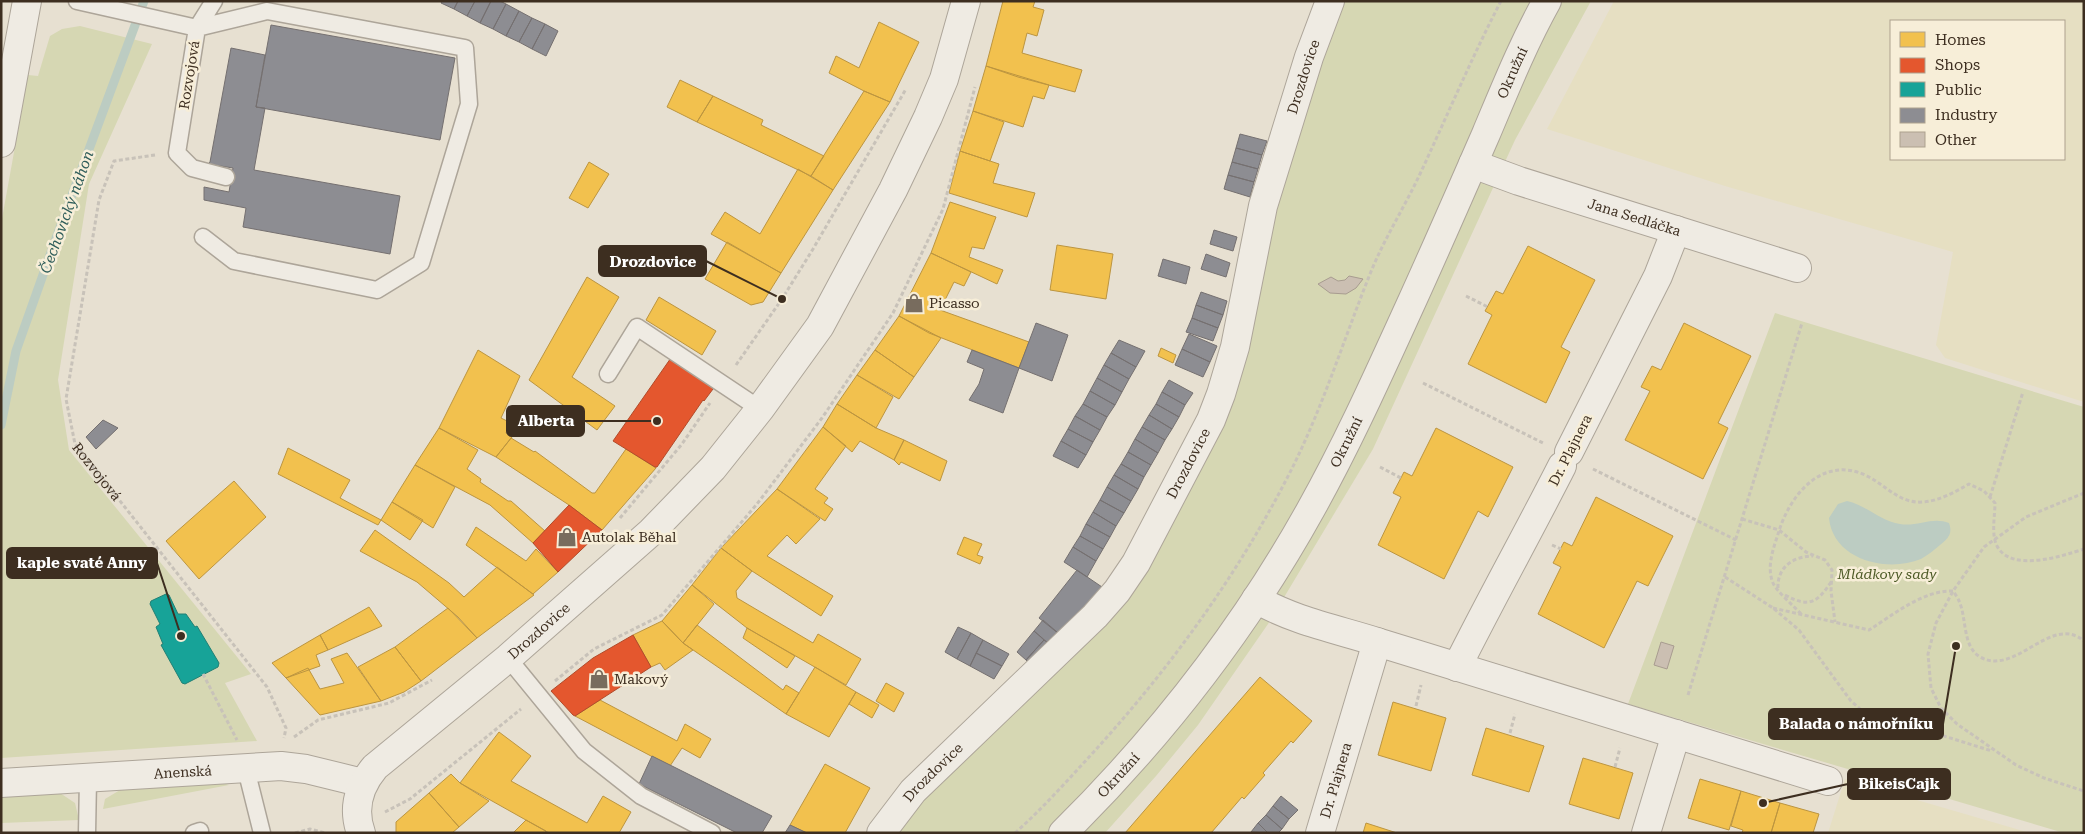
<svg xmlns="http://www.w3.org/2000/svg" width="2085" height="834" font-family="'Roboto Serif',serif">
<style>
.farmland{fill:#e6dfc2;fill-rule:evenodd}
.green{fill:#d6d7b3}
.water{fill:#bcccc2}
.homes{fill:#f2c14e;stroke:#bc9540}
.shops{fill:#e4572e;stroke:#b24b2a}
.public{fill:#17a398;stroke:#228074}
.industry{fill:#8d8d92;stroke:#757070}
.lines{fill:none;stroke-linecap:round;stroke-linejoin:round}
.stream{stroke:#bcccc2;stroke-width:9}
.building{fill:#cbbfb2;stroke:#a89c90}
.service-casing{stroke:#ada599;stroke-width:19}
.minor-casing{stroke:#ada599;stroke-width:30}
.tertiary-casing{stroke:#ada599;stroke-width:30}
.path{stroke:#c8c2b9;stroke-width:3;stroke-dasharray:4 2.5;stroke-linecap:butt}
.service{stroke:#efebe3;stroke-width:16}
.minor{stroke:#efebe3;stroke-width:28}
.tertiary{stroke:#efebe3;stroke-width:28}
.labels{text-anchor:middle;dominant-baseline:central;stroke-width:5;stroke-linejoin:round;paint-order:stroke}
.street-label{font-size:14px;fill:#3d2e20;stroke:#f7eed8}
.poi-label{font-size:14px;fill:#3d2e20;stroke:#f7eed8;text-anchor:start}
.park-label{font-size:14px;font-style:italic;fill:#4d5a26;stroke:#f7eed8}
.water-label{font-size:15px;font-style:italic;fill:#2f5d5a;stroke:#f7eed8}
.leader{fill:none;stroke:#3d2e20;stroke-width:2}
.callout-dot{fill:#3d2e20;stroke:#f7eed8;stroke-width:2}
.callout{fill:#3d2e20;stroke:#3d2e20;stroke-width:2}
.callout-label{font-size:15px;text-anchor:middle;font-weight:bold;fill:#fff}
</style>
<rect width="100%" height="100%" fill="#e7e0d1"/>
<path class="farmland" d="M1614,1h470v401l-139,-44 -9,-13 17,-93 -228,-66 -178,-57zM1891,21h173v138h-173z
M1845,779l185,54h-202z"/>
<path class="green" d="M1344,1h247l-76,139 -142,309 -105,175 -70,101 -42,51 -51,57h-210l34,-47 196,-183 97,-180 53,-230z
M80,26l72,18 -63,140 -31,196 11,70 182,224 -26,9 32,58 -256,17v-534l27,-149 10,1 12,-40 12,-7z
M1775,313l309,94v426h-20l-436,-129z
M220,782l9,3 -126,24 2,-10 15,-9z
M60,793l15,10 4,17 -78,3v-26z"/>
<path class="water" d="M1847,501c19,4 33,20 53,23 17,3 33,-8 49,-1 4,11 -1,15 -9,22 -6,5 -12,10 -19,14 -34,14 -88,1 -92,-41l9,-14z"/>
<path class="homes" d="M1003,1h32l-2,6 11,3 -7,26 -10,-3 -5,20 60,17 -7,22 -57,-15 -32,-11z
M879,22l40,20 -29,60 -26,-11 -35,-18 7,-17 23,12z
M986,66l63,19 -5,14 -11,-3 -10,31 -50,-16z
M680,80l33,16 -16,26 -30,-15z
M864,91l26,11 -57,88 -22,-14z
M713,96l50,24 -2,5 63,31 -13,20 -114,-54z
M973,111l31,11 -14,39 -30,-10z
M960,151l39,13 -6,19 42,10 -8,24 -78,-24z
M589,162l20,12 -21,34 -19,-10z
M798,169l35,21 -52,83 -70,-39 14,-22 35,22z
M950,202l46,15 -12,32 -12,-2 -3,10 34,13 -6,14 -66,-31z
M727,242l54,31 -18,29 -12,3 -46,-26z
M1057,245l56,9 -7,45 -56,-9z
M1528,246l67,34 -34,67 9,5 -24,51 -78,-39 24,-49 -7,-4 11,-20 7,3z
M931,253l40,19 -7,14 -10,-4 -14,28 89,32 -10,26 -90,-35 -30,-17z
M587,277l32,20 -47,80 43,29 -18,24 -68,-50z
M659,297l57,34 -14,24 -56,-35z
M899,316l42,22 -27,39 -39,-27z
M1684,323l67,33 -33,67 10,5 -25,51 -78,-39 25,-49 -9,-4 11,-21 9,4z
M1161,348l15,7 -3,8 -15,-7z
M478,350l42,26 -19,42 10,5 -5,10 6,4 -16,20 -57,-29z
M875,350l39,27 -15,22 -42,-24z
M857,375l36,22 -17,31 -39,-24z
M837,404l39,24 28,12 -10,20 -34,-19 -8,11 -29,-25z
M823,427l23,19 -31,43 13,9 -4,5 9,6 -8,12 -48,-32z
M439,428l39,22 -11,19 14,10 -1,3 28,19h3l34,30 -12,12 -43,-38 -75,-40z
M1436,428l77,39 -25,50 -10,-6 -34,68 -66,-34 23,-48 -8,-4 11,-21 8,4z
M511,438l23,14 1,-1 57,42h3l31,-44 30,19 -54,62 -33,-25 -73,-48z
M904,440l43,21 -7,20 -39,-19 -2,3 -5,-5z
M288,448l62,32 -10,18 41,22 -3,5 -100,-51z
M415,465l40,22 -22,41 -41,-26z
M234,481l32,36 -67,62 -33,-38z
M777,489l43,30 -24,25 -9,-9 -20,21 66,40 -12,20 -69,-45 -31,-23z
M1596,497l77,39 -25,50 -11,-5 -33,67 -66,-34 23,-47 -8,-4 11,-21 8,4z
M392,502l31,18 -13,20 -29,-20z
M476,527l50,34 10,-12 22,23 -25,22 -67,-49z
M375,530l74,53 15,14 33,-30 37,28 -57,43 -19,-21 -41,-35 -57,-31z
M964,537l18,7 -5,11 6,2 -3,7 -23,-10z
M721,548l31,23 -16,20 1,7 76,45 5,-9 43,25 -15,26 -99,-57 -55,-43z
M692,585l22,19 -31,39 -21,-22z
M369,607l13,19 -54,24 -8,-15z
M448,608l29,30 -56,43 -26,-34z
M662,621l21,22 10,7 -28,20 -5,-7 -9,4 -18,-32z
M697,625l86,65 3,-5 13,8 -13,21 -103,-71z
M747,628l48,28 -8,12 -44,-30z
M320,635l8,15 -12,5 4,11 -34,12 -14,-15z
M395,647l26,34 -17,11 -23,9 -23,-34z
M347,653l34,48 -61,14 -34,-37 22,-10 12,21 24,-6 -13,-24z
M815,667l41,25 -27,45 -43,-23z
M1260,677l52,44 -19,22 -2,-2 -28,32 2,2 -21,24 -2,-2 -31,36h-86z
M886,683l18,10 -10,19 -18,-11z
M856,692l23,13 -7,13 -23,-14z
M600,700l77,41 8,-17 26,15 -11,19 -18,-10 -12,18 -95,-50z
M1393,702l53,16 -15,53 -53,-16z
M1486,728l58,18 -15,46 -57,-17z
M499,732l32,24 -20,25 76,42 16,-27 28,16 -12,21h-70l-89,-50z
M1583,758l50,15 -14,46 -50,-15z
M825,764l45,24 -25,45h-38l-17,-8z
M451,774l9,9 29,18 -30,26 -30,-34z
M1700,779l41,12 -12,39 -41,-12z
M1741,791l39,12 -9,30h-29l1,-3 -12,-4z
M429,793l30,34 -7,6h-56v-11z
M1780,803l39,11 -6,19h-42z
M526,820l20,11 -2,2h-31z
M1366,823l31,10h-34z"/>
<path class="shops" d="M673,355l43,30 -12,16 -1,-1 -46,67h-2l-42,-26z
M569,505l33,25 -44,42 -25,-29z
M633,635l18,32 -76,49 -2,-1 -22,-24 42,-33z"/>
<path class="public" d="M166,594l3,1 9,19h8l9,13 2,-1 22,37 -1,4 -33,17 -3,-1 -21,-38 2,-1 -7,-17 4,-3 -10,-20 1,-3z"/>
<path class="industry" d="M442,1h16l-4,8 -13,-6z
M458,1h17l-8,15 -13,-7z
M475,1h16l-11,22 -13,-7z
M491,1h9l6,3 -13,25 -13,-6z
M506,4l13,7 -13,25 -13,-7z
M519,11l13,7 -13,24 -13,-6z
M532,18l13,6 -13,25 -13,-7z
M545,24l13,7 -12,25 -14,-7z
M271,25l184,33 -15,82 -184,-33z
M231,48l34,7 -9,52 9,1 -11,62 146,26 -10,58 -147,-27 3,-19 -42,-8v-13l25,5 4,-24 -25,-4 2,-2z
M1240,134l27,7 -5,14 -26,-7z
M1236,148l26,7 -4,14 -26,-7z
M1232,162l26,7 -4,13 -26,-7z
M1228,175l26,7 -4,15 -26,-8z
M1214,230l23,7 -4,14 -23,-7z
M1206,254l24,9 -4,14 -25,-8z
M1163,259l27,8 -4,17 -28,-8z
M1201,292l26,9 -4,14 -27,-10z
M1196,305l27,10 -5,13 -26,-10z
M1192,318l26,10 -5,13 -27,-9z
M1036,323l32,12 -16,46 -33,-13z
M1189,334l28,12 -7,16 -28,-13z
M1119,340l26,11 -9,16 -25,-14z
M1182,349l28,13 -7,15 -28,-12z
M972,350l47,18 -16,45 -34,-13 10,-16 5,-15 -17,-7z
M1111,353l25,14 -7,12 -25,-14z
M1104,365l25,14 -7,13 -25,-14z
M1097,378l25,14 -7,13 -25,-14z
M1169,380l24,13 -8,12 -23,-13z
M1090,391l25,14 -8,12 -24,-13z
M1162,392l23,13 -6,12 -23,-13z
M1083,404l24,13 -7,13 -25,-14z
M1156,404l23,13 -7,12 -23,-14z
M1149,415l23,14 -7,11 -23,-13z
M1075,416l25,14 -7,12 -25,-13z
M103,420l15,8 -22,21 -10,-12z
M1142,427l23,13 -7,13 -23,-14z
M1068,429l25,13 -7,13 -25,-14z
M1135,439l23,14 -7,12 -23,-13z
M1061,441l25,14 -8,13 -25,-12z
M1128,452l23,13 -7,12 -23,-13z
M1121,464l23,13 -6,12 -24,-14z
M1114,475l24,14 -7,12 -24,-14z
M1107,487l24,14 -7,12 -24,-13z
M1100,500l24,13 -8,13 -23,-14z
M1093,512l23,14 -6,11 -24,-13z
M1086,524l24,13 -7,12 -23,-13z
M1080,536l23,13 -7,12 -23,-14z
M1073,547l23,14 -9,16 -23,-15z
M1077,570l25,17 -38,51 -25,-20z
M1043,620l21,18 -10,10 -20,-17z
M958,627l13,6 -14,26 -12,-7z
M1034,631l10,9 -18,20 -9,-8z
M971,633l12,7 -13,26 -13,-7z
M983,640l26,14 -7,12 -26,-13z
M1044,640l10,8 -20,19 -8,-7z
M976,653l26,13 -8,13 -24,-13z
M652,756l120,60 -10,17h-25l-98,-49z
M1281,796l17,14 -9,9 -16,-13z
M1273,806l16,13 -7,10 -16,-14z
M1266,815l16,14 -4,4h-10l-10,-10z
M1258,823l10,10 -17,-1z
M790,825l17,8h-22z"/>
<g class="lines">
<path class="stream" d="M1,425l15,-74 39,-110 89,-240"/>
</g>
<path class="building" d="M1349,276l14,3 -7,9 -10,6 -16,-1 -12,-9 13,-7 7,4 7,-1z
M1661,642l13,4 -7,23 -13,-4z"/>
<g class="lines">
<defs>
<path id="service" d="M77,1l120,27 70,-17 198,37 4,56 -48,159 -44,27 -143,-29 -31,-24
M214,1l-17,27 -20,125 15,15 34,9
M608,374l29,-47 123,82
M508,658l76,93 57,45 71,37
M246,769l16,64
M87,833l1,-54
M194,833l6,-2"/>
<g id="minor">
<path d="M1,143l26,-142"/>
<path id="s2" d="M1473,164l46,17 278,87"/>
<path d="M1569,452l89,-176 18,-46"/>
<path d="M1256,599c38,22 80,30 121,43l451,139"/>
<path d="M1457,667c34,-68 71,-134 105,-201"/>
<path id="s3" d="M1,783l280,-17 25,3 57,14"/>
<path id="s4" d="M361,833c-9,-25 -2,-47 14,-66l133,-109 143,-126 62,-64 47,-59 60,-83 73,-136 35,-73 16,-38 22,-78"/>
<path id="s5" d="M881,833l32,-42 182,-175 22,-25 19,-28 75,-143 10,-26 14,-47 28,-141 46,-149 21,-56"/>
<path id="s6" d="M1320,833l57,-191"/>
<path d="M1646,833l30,-99"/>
</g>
<g id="tertiary">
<path id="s7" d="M1063,833c97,-96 182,-205 248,-324 38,-68 70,-140 102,-210 25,-55 49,-110 73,-165 19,-45 37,-90 61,-133"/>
</g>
</defs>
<use href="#service" class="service-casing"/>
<use href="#minor" class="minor-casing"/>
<use href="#tertiary" class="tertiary-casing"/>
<g class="path">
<path id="s1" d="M155,155l-41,6 -15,39 -33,199 9,45 192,243 19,41 -2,10"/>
<path d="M1466,296l22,11"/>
<path d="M736,365l46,-66 31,-50 93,-160"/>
<path d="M1423,383l120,60"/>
<path d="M1380,467l21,11"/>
<path d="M1593,469l143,71"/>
<path d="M2084,493l-58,24 -42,30 -31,44 -17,32 -8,31 3,34 10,20 16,16 59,41 28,13 40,13"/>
<path d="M1990,497l33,-105"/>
<path d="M620,518l62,-74 28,-41"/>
<path d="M1742,519l37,11 27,22 19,8 7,10 -1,21 4,31"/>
<path d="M1552,545l9,4"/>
<path d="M1725,577l48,31 26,22 52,71 17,15 35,12 28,4 61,19"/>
<path d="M1778,588c-1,-21 16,-32 35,-32"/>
<path d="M1785,595c24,13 32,8 46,-13"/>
<path d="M1773,608l96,22c24,-15 54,-40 84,-39 2,3 5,7 6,10 8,17 3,45 21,56 36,20 71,-44 104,-16"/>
<path d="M1801,614c-7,-8 -24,-22 -28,-31 -7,-17 1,-36 6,-52 12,-38 44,-75 86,-56 20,9 34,29 58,27 16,-1 32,-10 46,-18l15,7 11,12c0,13 -4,31 2,43 14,27 65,10 87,3"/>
<path d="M203,674l34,66"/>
<path d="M555,681l39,-32 68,-34 95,-111 65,-86 71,-105 50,-104 32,-122"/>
<path d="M1688,695l114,-372"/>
<path d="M1416,706l5,-21"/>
<path d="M1510,733l5,-19"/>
<path d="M294,737l24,-17 71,-17 43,-23"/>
<path d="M1615,767l5,-19"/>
<path d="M385,812l25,-13 111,-90"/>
<path d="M295,833l15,-4 15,4"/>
<path d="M1015,833c27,-24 51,-51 75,-77 76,-83 143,-174 195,-274 35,-66 57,-138 85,-208 14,-35 34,-66 50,-100 27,-58 52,-117 81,-173"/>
</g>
<use href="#service" class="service"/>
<use href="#minor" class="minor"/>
<use href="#tertiary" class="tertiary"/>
</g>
<defs>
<symbol id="shop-bare" viewBox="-9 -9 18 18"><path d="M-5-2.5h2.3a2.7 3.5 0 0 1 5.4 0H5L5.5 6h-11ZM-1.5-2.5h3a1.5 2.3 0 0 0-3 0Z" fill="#786c5e" stroke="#f7eed8" stroke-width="2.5" paint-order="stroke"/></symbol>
</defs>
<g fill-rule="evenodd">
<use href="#shop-bare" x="900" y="289" width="28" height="28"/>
<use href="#shop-bare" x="553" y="523" width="28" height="28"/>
<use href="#shop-bare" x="585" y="665" width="28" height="28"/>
</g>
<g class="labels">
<g class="street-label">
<text stroke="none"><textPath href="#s7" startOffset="890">Okružní</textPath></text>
<text transform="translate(189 75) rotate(-81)">Rozvojová</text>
<text stroke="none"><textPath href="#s5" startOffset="890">Drozdovice</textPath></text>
<text stroke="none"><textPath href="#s2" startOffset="170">Jana Sedláčka</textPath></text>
<text stroke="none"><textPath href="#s7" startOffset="485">Okružní</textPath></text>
<text transform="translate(1570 450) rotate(-63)">Dr. Plajnera</text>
<text stroke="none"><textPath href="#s5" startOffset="485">Drozdovice</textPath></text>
<text stroke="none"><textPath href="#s1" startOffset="366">Rozvojová</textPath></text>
<text stroke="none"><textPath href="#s4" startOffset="284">Drozdovice</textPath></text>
<text stroke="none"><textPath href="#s3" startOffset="182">Anenská</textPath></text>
<text stroke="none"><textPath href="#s5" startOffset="80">Drozdovice</textPath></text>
<text stroke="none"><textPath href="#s7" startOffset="80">Okružní</textPath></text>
<text stroke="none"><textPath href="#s6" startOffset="55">Dr. Plajnera</textPath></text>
</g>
<g class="poi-label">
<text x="929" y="303">Picasso</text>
<text x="582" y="537">Autolak Běhal</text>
<text x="614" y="679">Makový</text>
</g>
<g class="park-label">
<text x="1887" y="574">Mládkovy sady</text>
</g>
<g class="water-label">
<text transform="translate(67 212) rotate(-70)">Čechovický náhon</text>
</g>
</g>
<path class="leader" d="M782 299L706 261M657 421L584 421M181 636L157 563M1956 646L1943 724M1763 803L1848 784"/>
<g class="callout-dot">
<circle cx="782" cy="299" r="5"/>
<circle cx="657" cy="421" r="5"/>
<circle cx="181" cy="636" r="5"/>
<circle cx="1956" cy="646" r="5"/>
<circle cx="1763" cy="803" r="5"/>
</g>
<g class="callout">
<rect x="599" y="246" width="107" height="30" rx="5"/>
<rect x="507" y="406" width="77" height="30" rx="5"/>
<rect x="7" y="548" width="150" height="30" rx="5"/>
<rect x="1769" y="709" width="174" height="30" rx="5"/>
<rect x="1848" y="769" width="102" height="30" rx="5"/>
</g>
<g class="callout-label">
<text x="653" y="267">Drozdovice</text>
<text x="546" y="426">Alberta</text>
<text x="82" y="568">kaple svaté Anny</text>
<text x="1856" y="729">Balada o námořníku</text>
<text x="1899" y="789">BikeisCajk</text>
</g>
<rect width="2085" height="834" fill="none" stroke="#3d2e20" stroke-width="5"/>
<rect x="1890" y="20" width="175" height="140" fill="#f7eed8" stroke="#ada18e"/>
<rect x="1900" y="32" width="25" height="15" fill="#f2c14e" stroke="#ada18e"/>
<text x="1935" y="45" font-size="15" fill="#3d2e20">Homes</text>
<rect x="1900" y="58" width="25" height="15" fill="#e4572e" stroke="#ada18e"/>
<text x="1935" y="70" font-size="15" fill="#3d2e20">Shops</text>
<rect x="1900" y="82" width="25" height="15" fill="#17a398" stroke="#ada18e"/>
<text x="1935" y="95" font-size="15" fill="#3d2e20">Public</text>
<rect x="1900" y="108" width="25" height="15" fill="#8d8d92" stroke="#ada18e"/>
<text x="1935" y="120" font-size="15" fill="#3d2e20">Industry</text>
<rect x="1900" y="132" width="25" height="15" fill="#cbbfb2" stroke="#ada18e"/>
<text x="1935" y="145" font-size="15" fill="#3d2e20">Other</text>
</svg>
